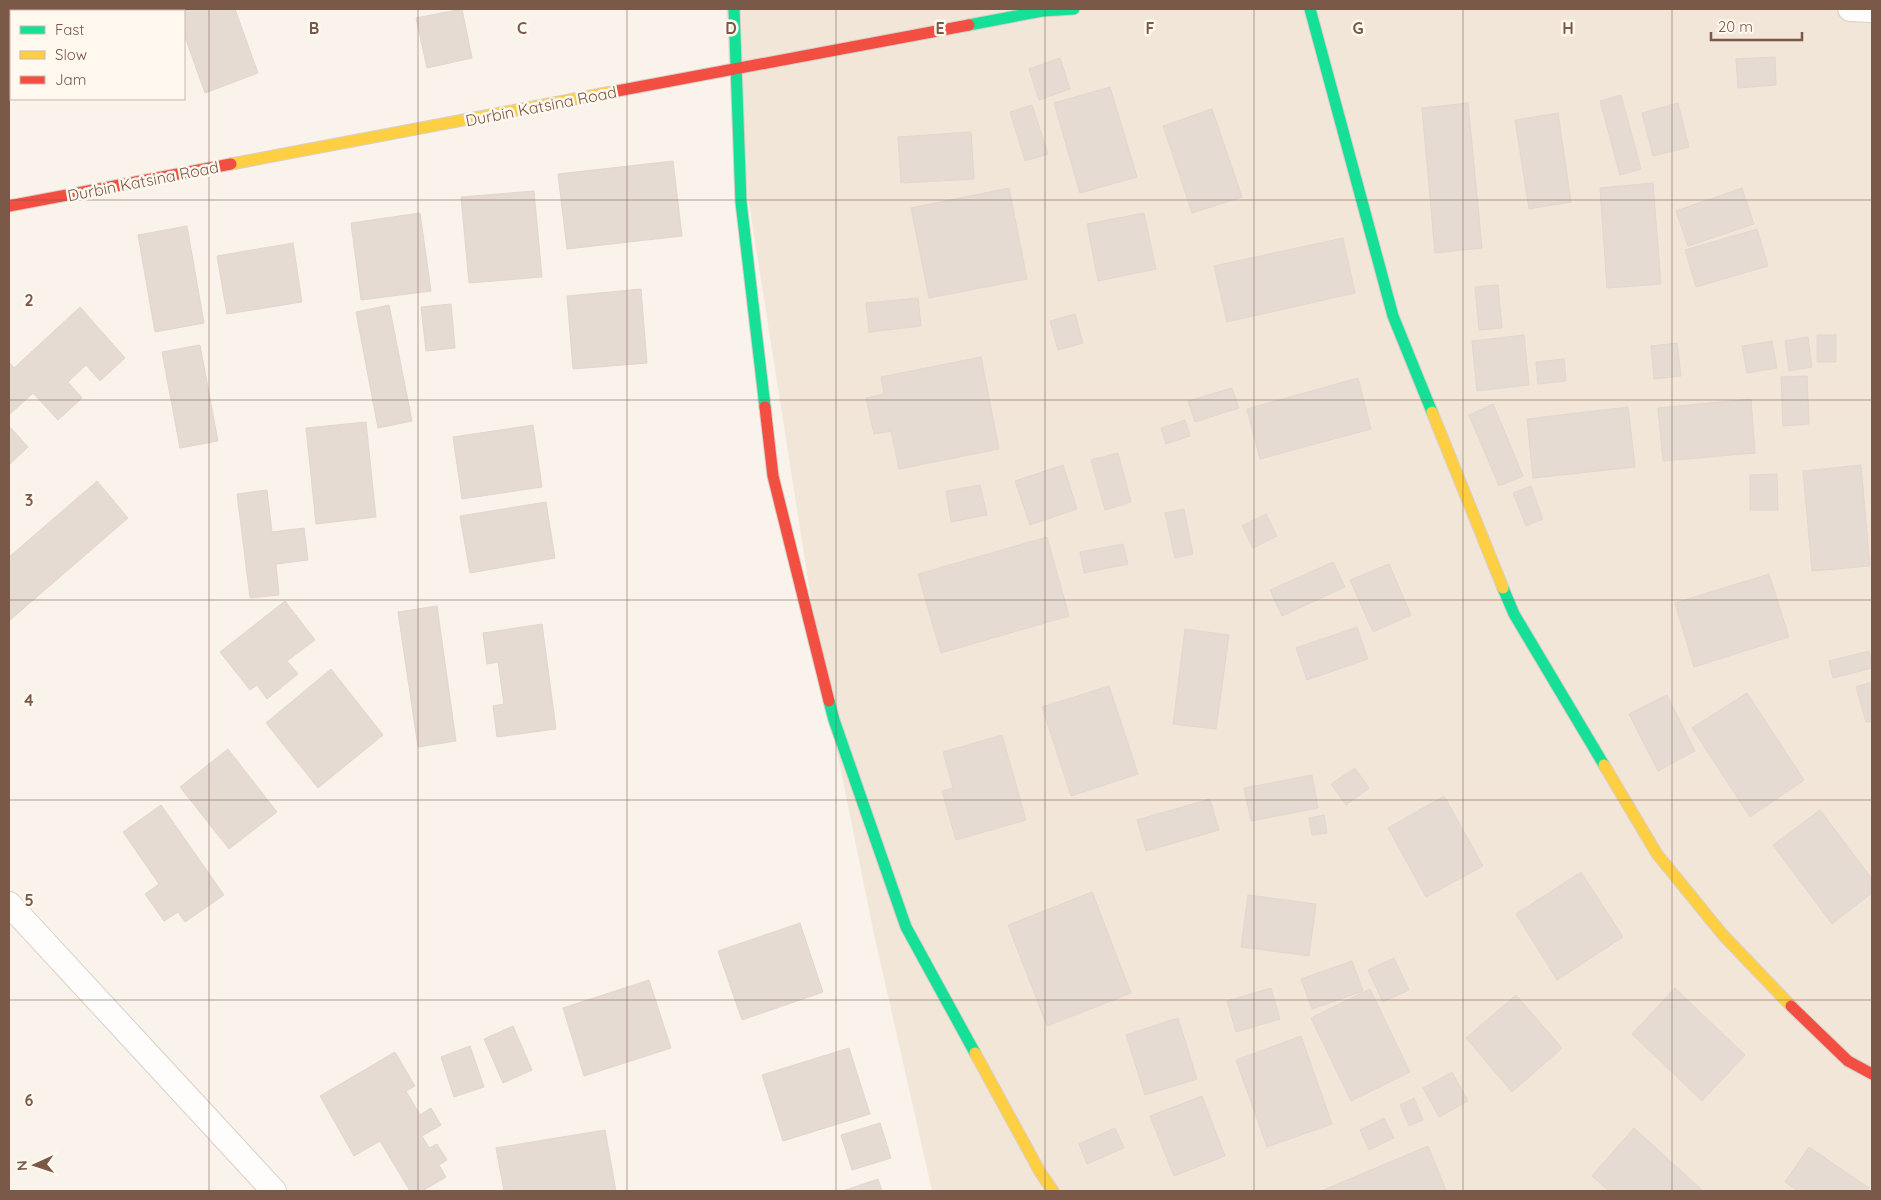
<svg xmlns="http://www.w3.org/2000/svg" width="1881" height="1200" font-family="Quicksand,sans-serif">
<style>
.residential{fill:#f2e6d9}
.building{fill:#e6dbd3;stroke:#e2d6ce}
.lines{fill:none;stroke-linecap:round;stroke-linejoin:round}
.street-casing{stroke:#d8cfc9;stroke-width:26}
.fast-casing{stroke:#d9cfc8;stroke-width:13}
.slow-casing{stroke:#d9cfc8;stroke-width:13}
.jam-casing{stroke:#d9cfc8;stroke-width:13}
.street{stroke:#fefdfc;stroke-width:24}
.fast{stroke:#16e098;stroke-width:11}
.slow{stroke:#ffcf43;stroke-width:11}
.jam{stroke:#f24e42;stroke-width:11}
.grid{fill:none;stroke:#7a5949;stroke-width:1;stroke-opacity:0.55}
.labels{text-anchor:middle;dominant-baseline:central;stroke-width:5;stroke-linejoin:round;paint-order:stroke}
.street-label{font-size:16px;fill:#7a5949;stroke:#fff8ef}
.grid-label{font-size:16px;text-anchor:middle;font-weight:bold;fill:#7a5949;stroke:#fff8ef;stroke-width:5;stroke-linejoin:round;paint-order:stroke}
</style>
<rect width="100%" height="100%" fill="#f9f3ec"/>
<path class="residential" d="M726,9h1146v1182h-940l-58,-257 -46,-227 -98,-625z"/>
<path class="building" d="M86,9h53l4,2h-53z
M175,9h60l23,64 -53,20 -21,-59v-23h-9z
M462,9l10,49 -45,10 -11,-50z
M9,46l2,17v36h-2z
M1775,57l1,28 -38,3 -2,-29z
M1060,58l10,31 -31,11 -10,-31z
M1110,87l27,90 -57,16 -26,-90z
M1621,95l20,74 -21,6 -20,-74z
M1468,103l14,145 -47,5 -13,-145z
M1678,103l11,44 -36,9 -11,-43z
M1032,105l16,49 -23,7 -15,-49z
M1212,109l30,88 -50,16 -29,-87z
M1558,113l13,89 -42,7 -14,-89z
M971,132l3,47 -73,4 -3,-46z
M673,161l9,75 -115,13 -9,-75z
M1653,183l8,101 -54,4 -7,-100z
M1009,188l18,91 -98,19 -18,-90z
M1742,188l12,36 -66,22 -12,-35z
M534,191l8,86 -73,6 -8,-86z
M420,213l11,78 -70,9 -10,-77z
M1144,213l12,56 -58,12 -11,-57z
M187,226l17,97 -49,9 -17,-97z
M1757,229l11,37 -72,21 -11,-37z
M1343,238l12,55 -128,29 -13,-56z
M293,243l9,59 -75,12 -10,-58z
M1498,285l4,43 -23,2 -4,-43z
M641,289l6,74 -74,6 -6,-73z
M918,298l3,28 -52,6 -3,-29z
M451,304l4,44 -29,3 -5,-44z
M389,305l23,116 -34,7 -22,-116z
M80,307l45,51 -25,23 -14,-16 -18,17 14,16 -24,22 -25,-27 -24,22v-53l5,6z
M1075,314l8,29 -25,7 -8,-29z
M1524,335l5,50 -52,6 -5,-50z
M1817,335h19v27h-19z
M1808,337l4,30 -23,4 -4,-30z
M1772,341l5,27 -30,5 -5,-27z
M1677,343l4,33 -27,3 -3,-33z
M200,345l18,96 -38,7 -18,-96z
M981,357l18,92 -100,20 -8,-38 -17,3 -8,-36 18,-4 -3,-17z
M1564,359l2,22 -28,3 -2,-22z
M1807,376l2,48 -26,2 -2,-49z
M1358,378l13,51 -111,30 -13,-50z
M1232,388l7,20 -44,14 -7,-21z
M1751,399l4,54 -92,8 -5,-53z
M1493,404l30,72 -24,10 -30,-71z
M1628,407l7,60 -102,11 -6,-59z
M1185,420l5,16 -24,8 -5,-16z
M366,422l10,95 -60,7 -10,-96z
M533,425l9,62 -80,12 -9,-62z
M9,426l19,21 -19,18z
M1118,453l13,49 -26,8 -14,-50z
M1063,465l14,44 -47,16 -15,-44z
M1861,465l9,101 -58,5 -9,-100z
M1777,474l1,36h-28v-35z
M97,481l31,37 -119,103v-64z
M980,485l7,30 -36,7 -5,-31z
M1531,486l12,33 -17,7 -13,-33z
M267,490l5,42 32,-4 4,32 -32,4 3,31 -29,3 -13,-104z
M546,502l9,56 -85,15 -10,-57z
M1184,509l9,45 -18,4 -10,-45z
M1266,514l11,22 -24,12 -11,-22z
M1047,537l22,79 -128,37 -23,-79z
M1123,544l5,20 -44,9 -4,-21z
M1333,562l12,25 -63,29 -12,-26z
M1389,564l22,51 -38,17 -23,-52z
M1769,574l20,63 -95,30 -19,-64z
M285,601l30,39 -28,21 11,13 -31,25 -10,-14 -7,5 -30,-38z
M437,606l19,135 -38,6 -20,-135z
M542,624l14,105 -59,8 -4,-31 11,-2 -6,-42 -11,2 -4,-31z
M1357,627l11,32 -61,21 -11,-32z
M1185,629l44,6 -13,94 -43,-5z
M1869,651l3,17 -39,10 -4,-17z
M331,669l52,66 -65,53 -52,-65z
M1872,682v39l-6,1 -10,-35z
M1109,686l29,88 -67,22 -29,-89z
M1747,693l57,87 -54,37 -58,-89z
M1667,695l28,56 -37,20 -29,-57z
M1002,735l24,85 -70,20 -14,-49 11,-3 -10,-36z
M228,749l49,63 -48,37 -49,-62z
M1355,768l14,20 -23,17 -15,-21z
M1312,775l6,33 -67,13 -7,-33z
M1444,796l39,70 -57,31 -38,-69z
M1210,799l9,31 -73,21 -9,-31z
M161,805l63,90 -39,27 -7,-10 -14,9 -19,-27 14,-10 -36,-52z
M1820,810l52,69v14l-40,31 -59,-79z
M1324,815l3,18 -15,2 -3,-17z
M1581,872l42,65 -66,43 -41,-66z
M1092,892l39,101 -84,33 -39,-101z
M1248,895l68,9 -7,52 -68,-9z
M800,923l23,69 -81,28 -24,-69z
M1394,958l15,32 -26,12 -15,-32z
M1352,961l11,30 -51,18 -11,-30z
M649,980l22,68 -87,28 -21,-68z
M1271,988l9,31 -44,13 -9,-31z
M1675,988l70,67 -43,46 -70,-67z
M1370,989l40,83 -59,29 -40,-83z
M1516,995l46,53 -50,44 -46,-54z
M1178,1018l19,61 -52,16 -19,-60z
M513,1026l19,44 -29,13 -19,-44z
M1301,1036l31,88 -65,23 -31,-87z
M470,1046l14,41 -30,10 -13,-40z
M849,1048l21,66 -87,27 -21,-66z
M395,1052l20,34 -9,5 14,24 11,-7 10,17 -19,11 7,12 8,-4 10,16 -8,5 7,12 -24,14h-12l-30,-50 -26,15 -34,-60z
M1452,1072l16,29 -29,16 -16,-29z
M1202,1096l23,60 -51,20 -24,-60z
M1414,1098l9,22 -14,6 -9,-21z
M1384,1118l10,20 -25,12 -9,-20z
M880,1123l11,35 -39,12 -11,-35z
M1115,1128l9,20 -37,16 -8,-20z
M1634,1128l69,63h-94l-17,-15z
M605,1130l11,61h-112l-8,-43z
M1428,1146l18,44 -4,1h-121z
M1809,1147l60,41 -2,3h-69l-13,-9z
M878,1179l4,12h-39z"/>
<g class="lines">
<defs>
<path id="street" d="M1850,9l22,1
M9,904l265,287"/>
<path id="fast" d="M734,9l7,193 24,205
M1310,9l83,307 39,96
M969,25l73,-14 32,-2
M1503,588l11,26 90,151
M829,701l5,19 72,207 69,126"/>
<path id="slow" d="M231,164l386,-73
M1432,412l71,176
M1604,765l53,89 66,81 68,71
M975,1053l65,119 13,19"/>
<path id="jam" d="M617,91l352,-66
M9,206l222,-42
M765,407l8,69 56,225
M1791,1006l57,55 24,13"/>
</defs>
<use href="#street" class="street-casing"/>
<use href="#fast" class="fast-casing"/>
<use href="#slow" class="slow-casing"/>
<use href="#jam" class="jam-casing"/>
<use href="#street" class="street"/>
<use href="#fast" class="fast"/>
<use href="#slow" class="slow"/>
<use href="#jam" class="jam"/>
</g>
<path class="grid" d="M209,9v1182M418,9v1182M627,9v1182M836,9v1182M1045,9v1182M1254,9v1182M1463,9v1182M1672,9v1182M9,200h1863M9,400h1863M9,600h1863M9,800h1863M9,1000h1863"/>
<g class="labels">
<g class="street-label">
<text transform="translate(541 106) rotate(-11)">Durbin Katsina Road</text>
<text transform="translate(143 181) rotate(-11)">Durbin Katsina Road</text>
</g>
</g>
<g class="grid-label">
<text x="314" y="34">B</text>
<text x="522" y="34">C</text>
<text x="731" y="34">D</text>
<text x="940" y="34">E</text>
<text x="1150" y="34">F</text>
<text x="1358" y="34">G</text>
<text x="1568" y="34">H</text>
<text x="29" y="306">2</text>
<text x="29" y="506">3</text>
<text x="29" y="706">4</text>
<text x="29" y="906">5</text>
<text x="29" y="1106">6</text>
</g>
<rect width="1881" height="1200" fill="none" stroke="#7a5949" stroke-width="20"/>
<rect x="10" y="10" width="175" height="90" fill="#fff8ef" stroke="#cab8ad"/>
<rect x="20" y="26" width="25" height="8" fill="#16e098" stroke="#cab8ad"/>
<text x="55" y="35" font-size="15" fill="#7a5949">Fast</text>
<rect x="20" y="51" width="25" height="8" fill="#ffcf43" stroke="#cab8ad"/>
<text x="55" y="60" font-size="15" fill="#7a5949">Slow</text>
<rect x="20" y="76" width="25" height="8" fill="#f24e42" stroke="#cab8ad"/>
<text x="55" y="85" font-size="15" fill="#7a5949">Jam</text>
<g transform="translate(35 1165) rotate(267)" stroke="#fff8ef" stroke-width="4" paint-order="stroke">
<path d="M0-4L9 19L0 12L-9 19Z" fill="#7a5949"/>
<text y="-8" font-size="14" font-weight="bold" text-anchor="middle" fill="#7a5949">N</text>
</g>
<path d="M1711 32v8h91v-8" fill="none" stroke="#7a5949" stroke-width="2.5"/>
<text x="1718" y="32" font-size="15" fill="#7a5949" stroke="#fff8ef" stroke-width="4" paint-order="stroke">20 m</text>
</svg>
